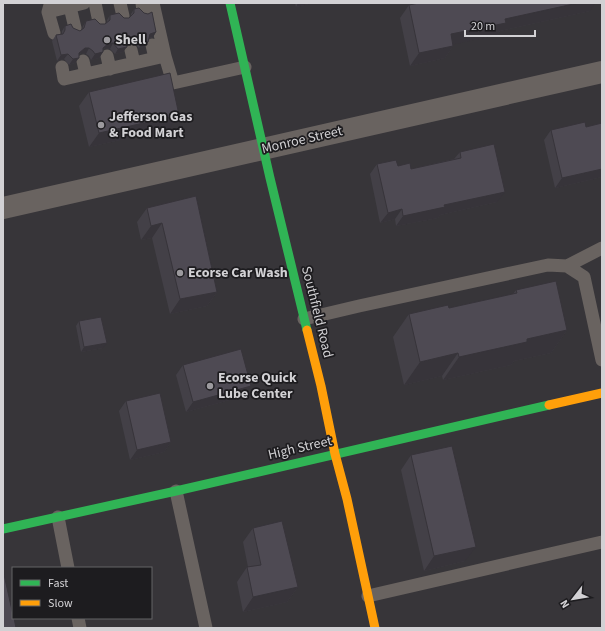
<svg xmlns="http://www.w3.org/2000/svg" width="605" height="631" font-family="'Source Sans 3',sans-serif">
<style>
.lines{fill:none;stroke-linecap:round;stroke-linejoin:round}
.lane{stroke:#696360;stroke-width:13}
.street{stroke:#696360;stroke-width:22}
.fast{stroke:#30b455;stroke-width:9}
.slow{stroke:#ff9f0a;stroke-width:9}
.wall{fill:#434047}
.shaded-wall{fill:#37343a}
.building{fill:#4e4a53;stroke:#37343a}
.poi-dot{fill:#9c9a9e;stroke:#1d1c1f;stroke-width:1.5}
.labels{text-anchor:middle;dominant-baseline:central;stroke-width:3.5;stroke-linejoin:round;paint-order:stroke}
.poi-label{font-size:14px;font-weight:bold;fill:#d2d1d4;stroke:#1d1c1f;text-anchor:start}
.street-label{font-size:14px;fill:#d2d1d4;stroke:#1d1c1f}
</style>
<rect width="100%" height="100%" fill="#373539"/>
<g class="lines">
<path class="lane" d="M95,3l4,19
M120,3l3,13
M142,3l1,8
M153,3l12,53
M50,5l-2,7 6,21
M70,7l5,21
M48,12l36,-9
M152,45l3,13
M131,50l3,13
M107,56l3,13
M83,61l3,13
M62,67l2,12 101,-23 8,27 72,-16
M567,266l35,-18
M304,319l55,-13 189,-41 19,1 17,11 18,83
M176,491l30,137
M58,517l10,51
M368,596l234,-54
M78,618l2,10"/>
<path class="street" d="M3,208l599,-136"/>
<path class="fast" d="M230,3l40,175 37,152
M3,529l173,-38 373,-86"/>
<path class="slow" d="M307,330l14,56 14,68 12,45 28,129
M549,405l53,-12"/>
</g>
<path class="wall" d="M295,3h18l-17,4z
M409,5l181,6 -90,20 -3,4 -44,9v2l-8,12 -35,8 -10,-48z
M134,9l22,23 -3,5 -4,2 -1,3 -4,5 -5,1 -5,-5 -5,-1 -2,2 -4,8 -8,2 -5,-5 -5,-1 -2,2v2l-4,6 -8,2 -2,-4 -3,-2 -5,-1 -2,2 -4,8 -6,2 -5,-6 -7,2 -5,-20 4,-6 6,-1v-3l3,-5 15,5 2,-1 1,-4 3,-5 14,3h5l2,-1v-3l3,-5 14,3h5l2,-1v-3z
M89,92l80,37 -80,18 -10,-41z
M602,123v54l-47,11 -11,-48 7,-10 35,-3z
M460,152l37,50 -57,13 -2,3 -42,8 -1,-7 -15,4 -10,-49 7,-10 34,5 43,-10z
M196,196l21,96 -10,14 -37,8 -18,-76 -11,2 -4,-18 10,-14z
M516,290l51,40 -16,23 -37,8 -3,4 -68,15 -1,-4 -38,9 -11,-48 16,-23 40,-6 64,-14z
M79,321l24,27 -22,4 -5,-26z
M183,365l61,31 -58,16 -10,-37z
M126,401l45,41 -7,10 -34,8 -11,-49z
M411,455l54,106 -41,10 -23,-101z
M253,528l45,59 -11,15 -44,10 -6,-30 10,-15h1l-5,-25z"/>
<path class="shaded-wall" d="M298,3h15l-17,4z
M578,3h17l-5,8 -90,20 -3,4 -55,12 9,-13 54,-15z
M156,32l-3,5 -7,2 4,-5z
M133,37h4l-3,6 -5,-1 -5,5 3,-5z
M148,42l-4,5 -5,1 3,-5z
M109,43h4l-3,6 -5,-1 -5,5 3,-1 -4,6 -8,2 4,-6 8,-6z
M453,46l-8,12 -35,8 9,-13z
M127,47l-4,5 -8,2 3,-5z
M85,48h4l-3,6 -5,-1 -5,5 3,-5z
M68,54l-4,5 -7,2 4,-6z
M79,58l-4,5 -6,2 4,-6z
M179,115l-10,14 -80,18 10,-14z
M602,169v8l-47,11 7,-10z
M505,192l-8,10 -57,13 -2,3 -42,8 7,-10 41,-11z
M402,209l-7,10 -15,4 8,-10z
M162,223l-10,15 -11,2 10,-14z
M217,292l-10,14 -37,8 10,-15z
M567,330l-16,23 -37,8 -3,4 -68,15 16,-23 68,-18z
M107,343l-4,5 -22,4 3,-5z
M458,353l-16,23 -38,9 16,-23z
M251,386l-7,10 -58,16 7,-10z
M171,442l-7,10 -34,8 7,-10z
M476,547l-11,14 -41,10 10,-15z
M298,587l-11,15 -44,10 10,-15z"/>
<path class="building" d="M419,3h159l-73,16 1,4 -55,11 2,12 -34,7 -10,-48z
M139,8l5,5 4,1 4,-2 4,20 -6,2 -2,8 -6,1 -5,-6h-4l-6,5v5l-9,2 -5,-6h-4l-6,5v4l-8,2 -2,-3 -4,-3h-4l-6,5v5l-6,1 -5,-5 -7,1 -5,-20 7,-1 2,-4v-4l6,-2 2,4 7,3 4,-3 2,-7 9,-2 5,5h5l5,-4v-5l9,-2 5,5h5l5,-5v-4z
M170,73l9,42 -80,18 -10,-41z
M585,122l1,5 16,-4v46l-40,9 -11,-48z
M494,144l11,48 -61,13 1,2 -42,9 -1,-7 -14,4 -11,-49 19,-4 2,6 12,-3 1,6 50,-11 -1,-6z
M196,196l21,96 -37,7 -18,-76 -11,3 -4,-18z
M556,281l11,49 -40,9v3l-68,15 -1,-4 -38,9 -11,-48 39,-9 1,3 68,-15 -1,-3z
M101,317l6,26 -23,4 -5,-26z
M241,349l10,37 -58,16 -10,-37z
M160,393l11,49 -34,8 -11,-49z
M452,446l24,101 -42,9 -23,-101z
M282,521l16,66 -45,10 -6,-30 14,-2 -8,-37z
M3,570l10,45v3h1l2,10h-13z"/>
<g class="poi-dot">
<circle cx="107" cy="40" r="4"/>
<circle cx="101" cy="125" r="4"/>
<circle cx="180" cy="273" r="4"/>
<circle cx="210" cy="386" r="4"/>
</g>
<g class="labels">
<g class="poi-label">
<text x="115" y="40">Shell</text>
<text x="109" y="117">Jefferson Gas<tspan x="109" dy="16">&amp; Food Mart</tspan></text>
<text x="188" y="273">Ecorse Car Wash</text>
<text x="218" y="378">Ecorse Quick<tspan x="218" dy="16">Lube Center</tspan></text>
</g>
<g class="street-label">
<text transform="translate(302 140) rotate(-13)">Monroe Street</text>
<text transform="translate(317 312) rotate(76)">Southfield Road</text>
<text transform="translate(300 448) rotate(-13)">High Street</text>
</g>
</g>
<rect width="605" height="631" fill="none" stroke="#d2d1d4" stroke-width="8"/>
<rect x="12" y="567" width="140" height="52" fill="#1d1c1f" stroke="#656467"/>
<rect x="20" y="580" width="20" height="6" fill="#30b455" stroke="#656467"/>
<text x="48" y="587" font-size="12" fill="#d2d1d4">Fast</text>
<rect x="20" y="600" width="20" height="6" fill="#ff9f0a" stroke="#656467"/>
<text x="48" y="607" font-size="12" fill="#d2d1d4">Slow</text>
<g transform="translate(573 599) rotate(239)" stroke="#1d1c1f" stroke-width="3" paint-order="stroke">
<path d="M0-3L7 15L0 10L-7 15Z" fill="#d2d1d4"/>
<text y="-6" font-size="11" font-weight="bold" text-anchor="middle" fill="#d2d1d4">N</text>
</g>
<path d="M465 30v6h70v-6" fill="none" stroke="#d2d1d4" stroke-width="2"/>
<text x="471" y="30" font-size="12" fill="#d2d1d4" stroke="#1d1c1f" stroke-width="3" paint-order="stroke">20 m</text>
</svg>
